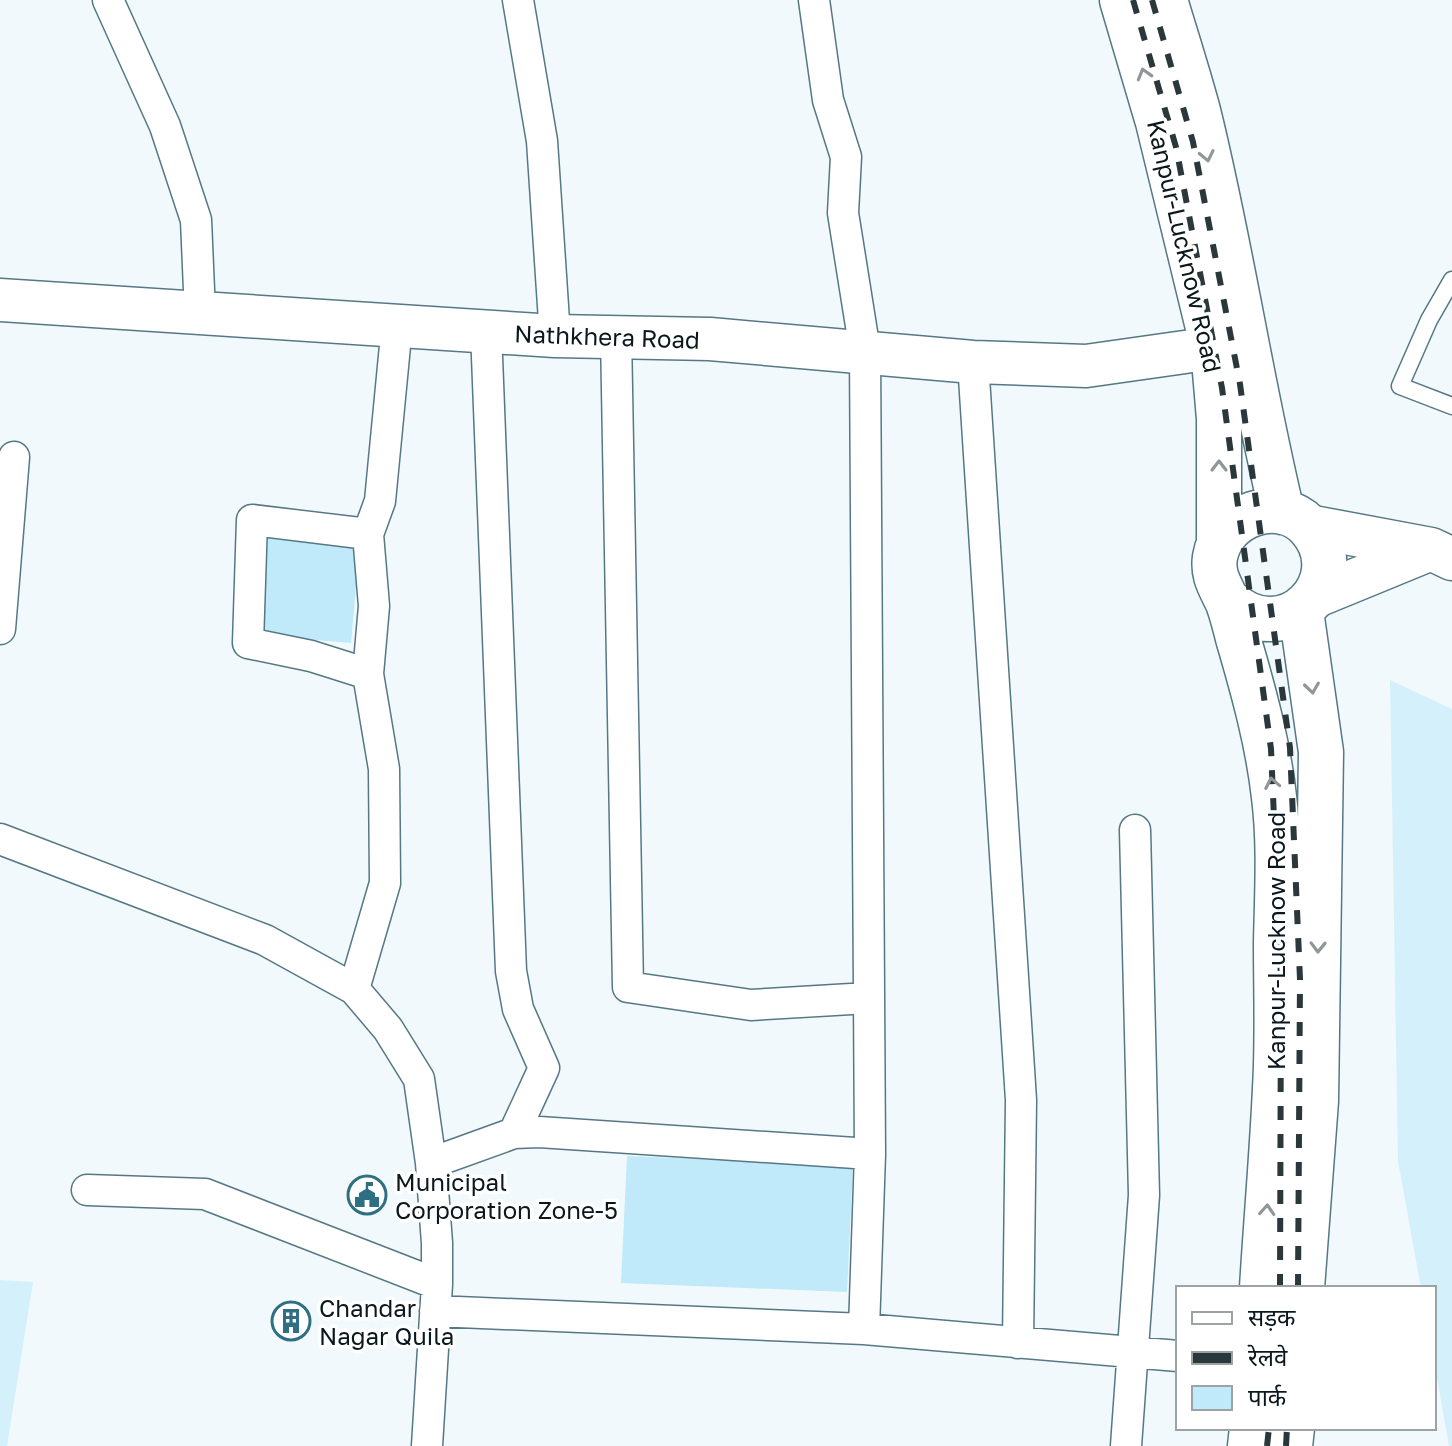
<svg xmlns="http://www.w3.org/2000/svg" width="1452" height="1446" font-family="'Golos Text','Noto Sans Devanagari',sans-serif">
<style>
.built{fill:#d4f0fa}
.green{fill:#c0e9f9}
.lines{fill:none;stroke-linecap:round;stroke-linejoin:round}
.lane-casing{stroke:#557885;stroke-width:19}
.street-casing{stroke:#557885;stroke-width:33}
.secondary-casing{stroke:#557885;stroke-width:45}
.primary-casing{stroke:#557885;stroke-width:47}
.lane{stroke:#fff;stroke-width:16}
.street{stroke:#fff;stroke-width:30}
.secondary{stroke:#fff;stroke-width:42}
.primary{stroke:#fff;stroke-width:44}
.rail{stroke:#2a373b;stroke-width:6;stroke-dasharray:14 14;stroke-linecap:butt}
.oneway{stroke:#919799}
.labels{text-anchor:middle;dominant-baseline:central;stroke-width:7;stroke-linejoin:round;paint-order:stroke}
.street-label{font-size:24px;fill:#0a181d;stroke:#fff}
.poi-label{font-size:24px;fill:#0a181d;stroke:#fff;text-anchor:start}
</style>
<rect width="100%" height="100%" fill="#f1f9fc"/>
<path class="built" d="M1390,680l62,29v737h-3l-15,-85v-73h-13l-23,-127z
M0,1280l33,2 -26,164h-7z"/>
<path class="green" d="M264,534l96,9 -9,100 -96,-8z
M627,1156l226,10 -6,126 -226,-9z"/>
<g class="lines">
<defs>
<path id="lane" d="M1452,280l-23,40 -29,66 52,20"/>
<path id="street" d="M108,0l57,126 31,94 4,93
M518,0l24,141 13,195
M814,0l14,100 18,57 -3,56 22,138 5,803 -6,175
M486,331l25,640 7,38 26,59 -30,65
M616,335l12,652 123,18 117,-7
M973,362l48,738 -3,243
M368,534l12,-33 17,-176
M0,629l14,-172
M0,839l265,101 89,49 34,40 31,50 12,84 6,80v41l-10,162
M354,989l31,-106 -1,-114 -16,-95 6,-68 -6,-72 -116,-14 -4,123 63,13 57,18
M431,1163l83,-30 25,-1 331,22
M87,1190l118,4 232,90
M435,1311l429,18 314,27
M1126,1446l18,-251 -9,-365"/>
<path id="secondary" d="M0,300l555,36 155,3 263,23 113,4 127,-18
M1308,526l123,23 21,10
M1314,597l117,-48"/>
<path id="primary" d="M1122,0l36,122 55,226 6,71v125
M1165,0c11,37 23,74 33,111 33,133 52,268 84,401
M1227,600c58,55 129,-21 82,-73 -30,-33 -87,-12 -94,30 -3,19 6,30 13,46 4,11 7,23 10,35 15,51 30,105 36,159 6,47 3,98 2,146 0,48 2,97 -1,145 -3,67 -9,133 -13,200
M1301,611l20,141 -5,349 -14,187
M1250,1446l2,-18
M1290,1446l2,-18"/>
</defs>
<use href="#lane" class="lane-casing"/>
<use href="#street" class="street-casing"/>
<use href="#secondary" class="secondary-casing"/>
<use href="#primary" class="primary-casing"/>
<use href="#lane" class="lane"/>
<use href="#street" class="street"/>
<use href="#secondary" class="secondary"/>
<use href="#primary" class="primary"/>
<path class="rail" d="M1133,0l43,147 46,241 49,361 10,230 -1,309
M1152,0l41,142 47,242 50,364 10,231 -2,309
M1267,1446l2,-18
M1286,1446l1,-18"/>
</g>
<defs><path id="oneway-chevron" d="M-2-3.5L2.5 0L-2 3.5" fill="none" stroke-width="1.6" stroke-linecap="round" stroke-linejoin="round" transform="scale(2)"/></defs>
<g class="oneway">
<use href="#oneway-chevron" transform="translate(1144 74) rotate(-106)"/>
<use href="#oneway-chevron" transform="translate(1207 156) rotate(78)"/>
<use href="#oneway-chevron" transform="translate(1219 466) rotate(-90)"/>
<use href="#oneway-chevron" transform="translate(1312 688) rotate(82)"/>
<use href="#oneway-chevron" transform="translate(1272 783) rotate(-101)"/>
<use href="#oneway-chevron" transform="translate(1318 947) rotate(91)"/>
<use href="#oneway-chevron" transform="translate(1267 1210) rotate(-86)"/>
</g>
<defs>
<symbol id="civic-ring" viewBox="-11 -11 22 22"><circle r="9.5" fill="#fff" stroke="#2f6f83" stroke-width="1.5"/><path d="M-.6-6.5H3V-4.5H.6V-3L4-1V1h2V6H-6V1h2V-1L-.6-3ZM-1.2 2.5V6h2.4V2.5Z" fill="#2f6f83"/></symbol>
<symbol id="building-ring" viewBox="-11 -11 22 22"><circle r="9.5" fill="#fff" stroke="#2f6f83" stroke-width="1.5"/><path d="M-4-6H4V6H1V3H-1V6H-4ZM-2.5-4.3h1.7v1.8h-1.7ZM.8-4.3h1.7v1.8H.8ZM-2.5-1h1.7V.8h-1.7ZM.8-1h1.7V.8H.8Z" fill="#2f6f83"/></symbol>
</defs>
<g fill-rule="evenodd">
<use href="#civic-ring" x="345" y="1173" width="44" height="44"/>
<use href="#building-ring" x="269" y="1299" width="44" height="44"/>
</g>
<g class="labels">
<g class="street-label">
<text transform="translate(1185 246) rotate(77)">Kanpur-Lucknow Road</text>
<text transform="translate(607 336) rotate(2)">Nathkhera Road</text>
<text transform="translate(1275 941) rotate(-90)">Kanpur-Lucknow Road</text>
</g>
<g class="poi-label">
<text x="395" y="1181">Municipal<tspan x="395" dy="28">Corporation Zone-5</tspan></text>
<text x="319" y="1307">Chandar<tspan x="319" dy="28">Nagar Quila</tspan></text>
</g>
</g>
<rect x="1176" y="1286" width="260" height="144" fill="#ffffff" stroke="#9da3a5" stroke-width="2"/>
<rect x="1192" y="1312" width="40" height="12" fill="#ffffff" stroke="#9da3a5" stroke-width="2"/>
<text x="1248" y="1326" font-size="24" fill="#0a181d">सड़क</text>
<rect x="1192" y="1352" width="40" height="12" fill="#2a373b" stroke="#9da3a5" stroke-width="2"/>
<text x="1248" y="1366" font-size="24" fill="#0a181d">रेलवे</text>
<rect x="1192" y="1386" width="40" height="24" fill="#c0e9f9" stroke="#9da3a5" stroke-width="2"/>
<text x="1248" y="1406" font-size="24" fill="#0a181d">पार्क</text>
</svg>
